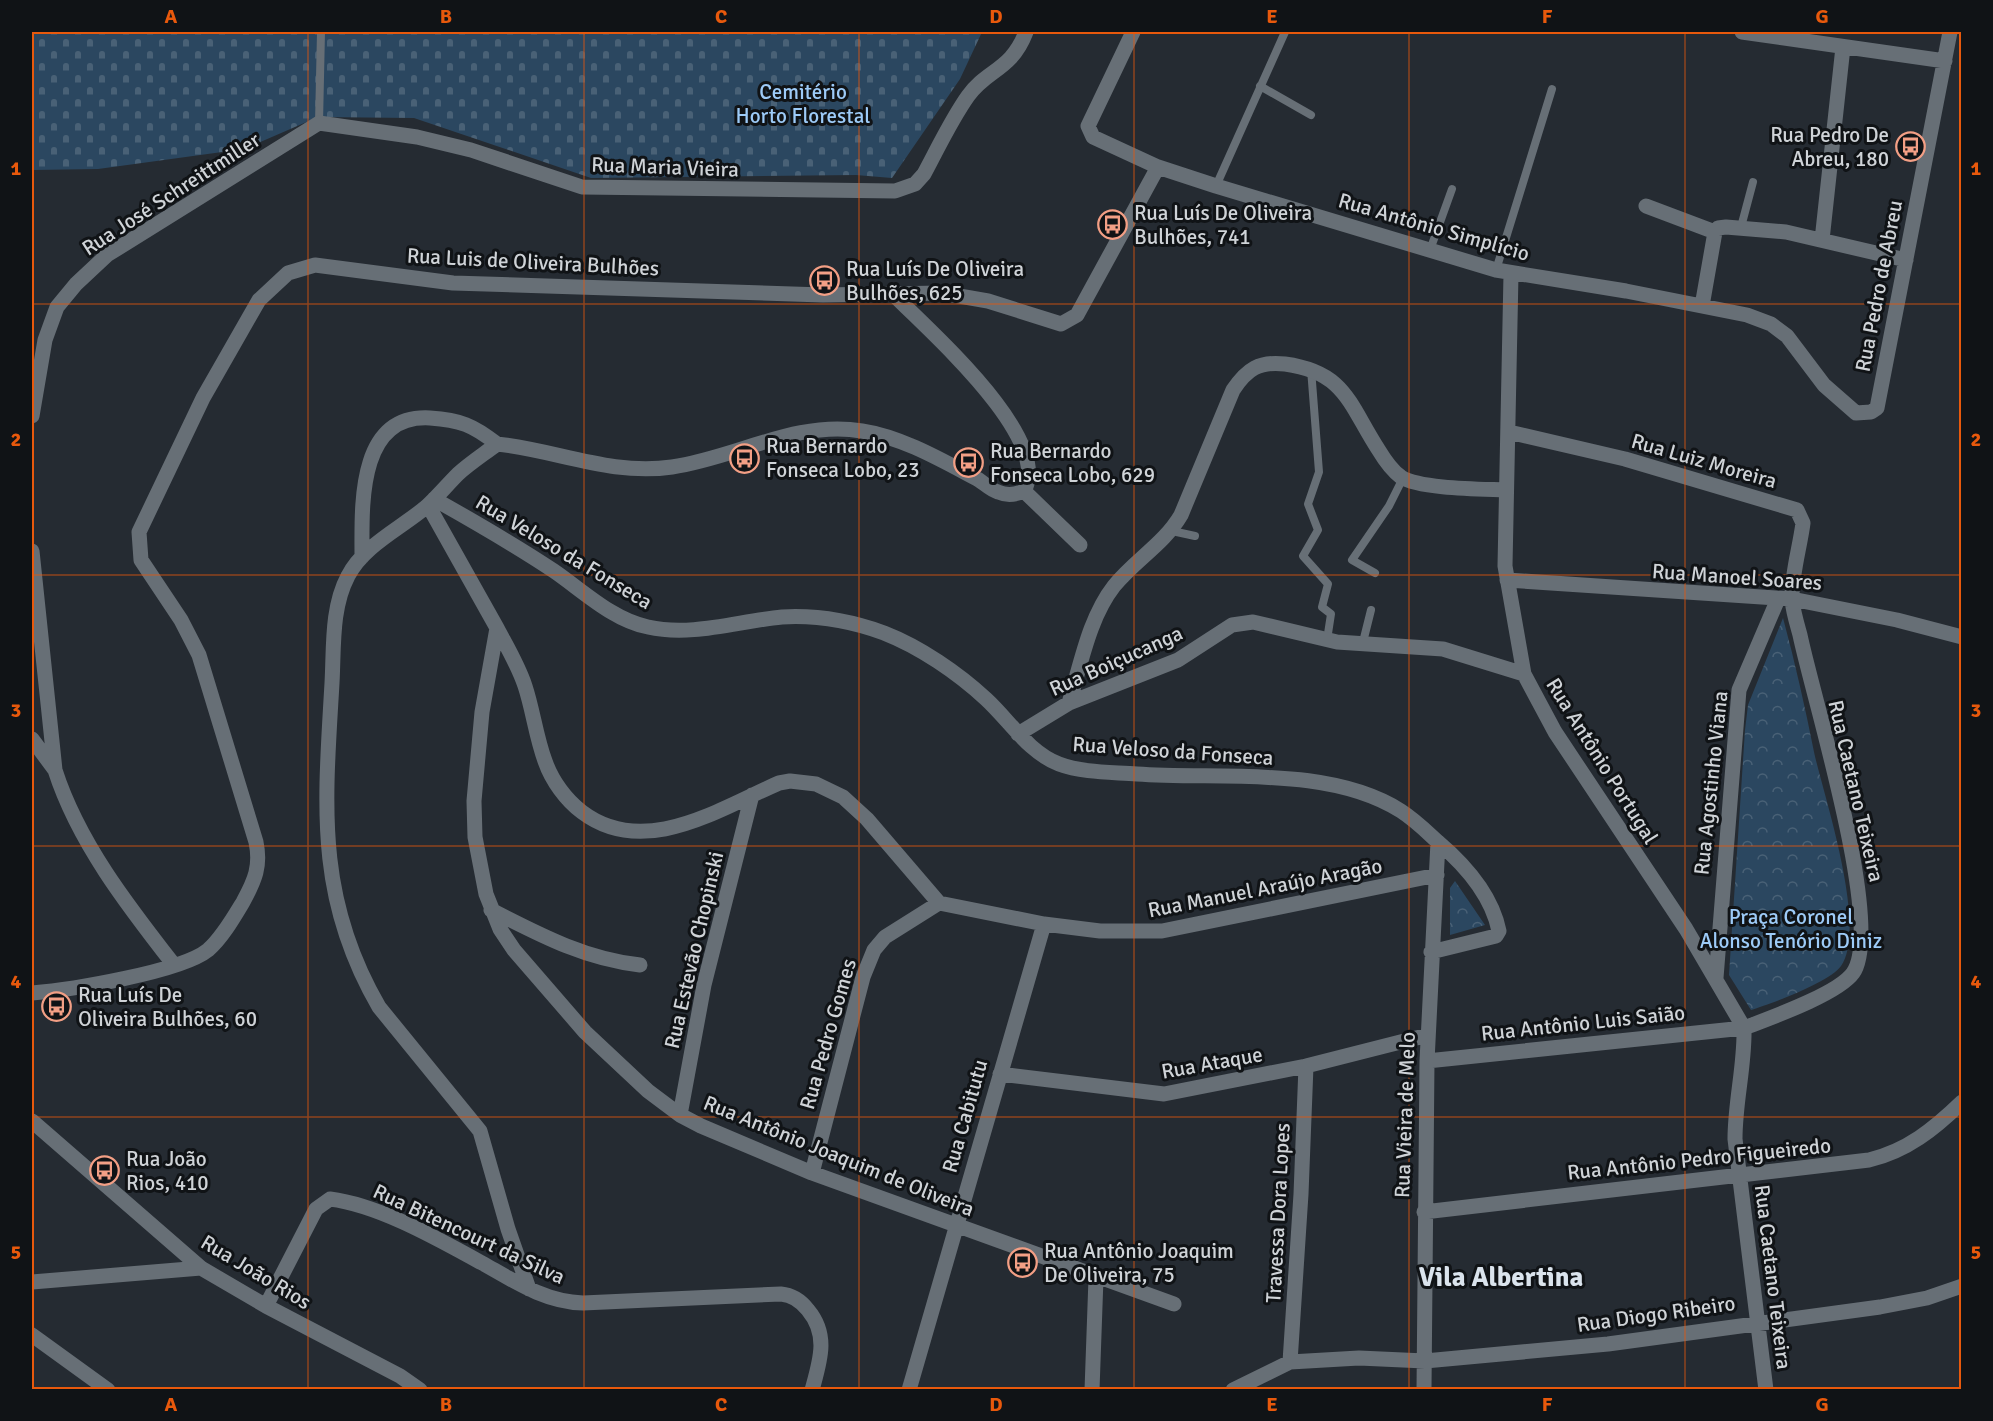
<svg xmlns="http://www.w3.org/2000/svg" width="1993" height="1421" font-family="Signika,sans-serif">
<style>
.forest{fill:url(#forest-crowns)}
.cemetery{fill:url(#cemetery-stones)}
.lines{fill:none;stroke-linecap:round;stroke-linejoin:round}
.lane{stroke:#676f76;stroke-width:8}
.street{stroke:#676f76;stroke-width:15}
.grid{fill:none;stroke:#e8590c;stroke-width:1.5;stroke-opacity:0.55}
.labels{text-anchor:middle;dominant-baseline:central;stroke-width:6;stroke-linejoin:round;paint-order:stroke}
.park-label{font-size:21px;fill:#9dcbf8;stroke:#101316}
.poi-label{font-size:21px;fill:#cfd3d7;stroke:#101316;text-anchor:start}
.street-label{font-size:21px;fill:#cfd3d7;stroke:#101316}
.district-label{font-size:27px;font-weight:bold;fill:#dbe4ed;stroke:#101316}
.neatline{fill:none;stroke:#e8590c;stroke-width:2}
.grid-label{font-size:20px;text-anchor:middle;font-weight:bold;fill:#e8590c}
</style>
<defs>
<pattern id="forest-crowns" width="20" height="18" patternUnits="userSpaceOnUse" patternTransform="scale(1.5)"><rect width="20" height="18" fill="#2b4760"/><path d="M2 6a3 3 0 1 1 6 0M12 15a3 3 0 1 1 6 0" fill="none" stroke="#496176"/></pattern>
<pattern id="cemetery-stones" width="16" height="16" patternUnits="userSpaceOnUse" patternTransform="scale(1.5)"><rect width="16" height="16" fill="#2b4760"/><path d="M2 7V4a2 2 0 0 1 4 0v3zM10 15v-3a2 2 0 0 1 4 0v3z" fill="#496176"/></pattern>
</defs>
<rect width="100%" height="100%" fill="#252b32"/>
<path class="forest" d="M1783,618c12,44 22,89 31,134 10,45 54,175 27,214 -11,16 -70,38 -90,44l-22,-35 16,-245 3,-25z
M1455,881l30,44 -35,10v-47z"/>
<path class="cemetery" d="M32,32h950l-22,47 -68,99 -36,-3 -265,3 -177,-60 -96,-1 -74,32 -146,20 -66,1z"/>
<g class="lines">
<path class="lane" d="M1260,86l51,29
M319,123l2,-91
M1216,186l69,-154
M1741,227l12,-45
M1430,250l22,-61
M1496,270l56,-181
M1311,369l8,103 -11,32 10,26 -15,26 25,28 -6,23 9,7 -4,26
M1172,531l23,5
M1375,573l-23,-13 37,-54 14,-28
M1362,646l9,-36"/>
<path class="street" d="M1133,32l-45,94 5,11 65,30 58,19 280,84 130,21 121,24 24,9 16,12 37,49 32,28 15,-1 6,-4 73,-376
M1742,32l203,29
M1646,206l69,26 3,-4 8,-1 60,5 120,28
M1822,240l21,-193
M895,296c33,34 159,143 129,195
M1702,306l13,-74
M32,416l13,-76 12,-33 19,-23 31,-29 212,-132 98,14 54,13 111,37 313,4 20,-7 9,-10c14,-26 27,-54 44,-78 19,-27 43,-25 58,-64
M1509,432l116,27 172,51 6,13c-3,24 -12,53 -11,77 1,11 5,24 8,35 13,63 85,292 53,338 -15,21 -83,45 -109,55 1,37 -9,73 -9,111l31,251
M1024,491l56,54
M434,499c41,23 81,46 120,72 29,20 59,49 94,56 44,10 90,-6 134,-10 34,-2 69,4 102,16 36,14 74,40 102,66 24,22 42,53 73,65 24,9 53,8 78,10 82,6 192,-9 264,37 14,9 25,20 37,31 27,23 54,54 61,89l-3,5 -65,16
M428,505l69,123 -15,84 -8,89 1,36 11,57 14,35 14,21 71,82 63,59 32,24 21,11 111,47 362,131
M32,551l23,219c23,72 73,136 119,195
M362,557c0,-51 -5,-143 68,-139 30,2 43,7 67,26
M1507,580l285,19 105,21 65,17
M497,628c10,19 21,37 28,58 8,24 11,51 20,75 7,20 21,39 37,51 62,47 137,-3 197,-29l11,-2 26,3 27,13 24,22 72,84 105,21 56,7h62l275,-56
M1069,703c12,-39 20,-85 45,-117 21,-26 50,-42 67,-71l52,-125c14,-21 26,-29 52,-26 60,8 64,40 93,85 6,10 13,21 23,28 19,12 80,12 104,13
M1018,734l51,-31 109,-43 54,-35 21,-3 84,20 106,7 81,25
M32,739l23,31
M491,910c49,25 94,49 149,55
M1716,978l23,-288 39,-91
M32,993c37,-3 149,-21 176,-43 14,-12 26,-33 35,-48 12,-22 18,-36 13,-60l-57,-187 -18,-35 -40,-60 -2,-28 64,-134 56,-98 29,-27 27,-8 138,18 370,12 119,-2 46,8 73,23 16,-9 81,-148
M1427,1061l317,-33 -58,-99 -131,-197 -31,-58 -19,-108 6,-292
M1000,1074l164,20 142,-28 122,-31
M680,1115l24,-130 48,-190
M32,1121l169,147 65,38 134,70 20,14
M812,1173l51,-196 11,-27 11,-13 54,-34
M1424,1212l445,-52c38,-9 65,-31 93,-58
M32,1282l169,-14
M529,1289l-21,-60 -28,-98 -101,-124c-64,-110 -54,-203 -47,-324 2,-35 -1,-75 16,-107 15,-30 53,-48 78,-69 11,-10 21,-22 32,-33 12,-11 26,-20 39,-30 59,6 114,32 175,23 64,-9 123,-47 190,-36 40,6 81,30 117,49 6,4 12,10 19,12 9,4 17,3 26,-1
M266,1306l50,-97 14,-10c49,6 108,40 152,64 32,18 63,39 101,40l198,-9c12,1 20,7 27,16 21,25 12,51 4,80
M32,1335l76,55
M1290,1362l11,-168 5,-128
M909,1390l135,-466
M1092,1390l4,-112
M1233,1390l57,-28 69,-4 66,3 183,-17 272,-37 47,-9 35,-12
M1424,1390l3,-329 11,-219"/>
</g>
<path class="grid" d="M308,32v1358M584,32v1358M859,32v1358M1134,32v1358M1409,32v1358M1685,32v1358M32,304h1930M32,575h1930M32,846h1930M32,1117h1930"/>
<defs>
<symbol id="bus-ring" viewBox="-11 -11 22 22"><circle r="9.5" fill="#101316" stroke="#f39f85" stroke-width="1.5"/><path d="M-5-6H5V4H4V6H2V4H-2V6H-4V4H-5ZM-3.5-4V0h7V-4ZM-3.5 1.2v1.5H-2V1.2ZM2 1.2v1.5H3.5V1.2Z" fill="#f39f85"/></symbol>
</defs>
<g fill-rule="evenodd">
<use href="#bus-ring" x="1894" y="130" width="33" height="33"/>
<use href="#bus-ring" x="1096" y="208" width="33" height="33"/>
<use href="#bus-ring" x="808" y="264" width="33" height="33"/>
<use href="#bus-ring" x="728" y="442" width="33" height="33"/>
<use href="#bus-ring" x="952" y="446" width="33" height="33"/>
<use href="#bus-ring" x="40" y="990" width="33" height="33"/>
<use href="#bus-ring" x="88" y="1154" width="33" height="33"/>
<use href="#bus-ring" x="1006" y="1246" width="33" height="33"/>
</g>
<g class="labels">
<g class="park-label">
<text x="803" y="92">Cemitério<tspan x="803" dy="24">Horto Florestal</tspan></text>
<text x="1791" y="917">Praça Coronel<tspan x="1791" dy="24">Alonso Tenório Diniz</tspan></text>
</g>
<g class="poi-label">
<text x="1889" y="135" text-anchor="end">Rua Pedro De<tspan x="1889" dy="24">Abreu, 180</tspan></text>
<text x="1134" y="213">Rua Luís De Oliveira<tspan x="1134" dy="24">Bulhões, 741</tspan></text>
<text x="846" y="269">Rua Luís De Oliveira<tspan x="846" dy="24">Bulhões, 625</tspan></text>
<text x="766" y="446">Rua Bernardo<tspan x="766" dy="24">Fonseca Lobo, 23</tspan></text>
<text x="990" y="451">Rua Bernardo<tspan x="990" dy="24">Fonseca Lobo, 629</tspan></text>
<text x="78" y="995">Rua Luís De<tspan x="78" dy="24">Oliveira Bulhões, 60</tspan></text>
<text x="126" y="1159">Rua João<tspan x="126" dy="24">Rios, 410</tspan></text>
<text x="1044" y="1251">Rua Antônio Joaquim<tspan x="1044" dy="24">De Oliveira, 75</tspan></text>
</g>
<g class="street-label">
<text transform="translate(665 167) rotate(2)">Rua Maria Vieira</text>
<text transform="translate(171 194) rotate(-33)">Rua José Schreittmiller</text>
<text transform="translate(1434 227) rotate(16)">Rua Antônio Simplício</text>
<text transform="translate(533 262) rotate(3)">Rua Luis de Oliveira Bulhões</text>
<text transform="translate(1879 286) rotate(-79)">Rua Pedro de Abreu</text>
<text transform="translate(1704 461) rotate(16)">Rua Luiz Moreira</text>
<text transform="translate(564 552) rotate(31)">Rua Veloso da Fonseca</text>
<text transform="translate(1737 577) rotate(4)">Rua Manoel Soares</text>
<text transform="translate(1116 661) rotate(-24)">Rua Boiçucanga</text>
<text transform="translate(1173 751) rotate(4)">Rua Veloso da Fonseca</text>
<text transform="translate(1602 761) rotate(58)">Rua Antônio Portugal</text>
<text transform="translate(1711 783) rotate(-84)">Rua Agostinho Viana</text>
<text transform="translate(1856 791) rotate(77)">Rua Caetano Teixeira</text>
<text transform="translate(1265 888) rotate(-11)">Rua Manuel Araújo Aragão</text>
<text transform="translate(694 950) rotate(-77)">Rua Estevão Chopinski</text>
<text transform="translate(1583 1023) rotate(-6)">Rua Antônio Luis Saião</text>
<text transform="translate(828 1034) rotate(-74)">Rua Pedro Gomes</text>
<text transform="translate(1212 1063) rotate(-10)">Rua Ataque</text>
<text transform="translate(1405 1115) rotate(-88)">Rua Vieira de Melo</text>
<text transform="translate(965 1116) rotate(-74)">Rua Cabitutu</text>
<text transform="translate(839 1156) rotate(22)">Rua Antônio Joaquim de Oliveira</text>
<text transform="translate(1699 1159) rotate(-6)">Rua Antônio Pedro Figueiredo</text>
<text transform="translate(1278 1213) rotate(-87)">Travessa Dora Lopes</text>
<text transform="translate(469 1234) rotate(25)">Rua Bitencourt da Silva</text>
<text transform="translate(256 1272) rotate(31)">Rua João Rios</text>
<text transform="translate(1773 1277) rotate(83)">Rua Caetano Teixeira</text>
<text transform="translate(1656 1314) rotate(-8)">Rua Diogo Ribeiro</text>
</g>
<g class="district-label">
<text x="1501" y="1277">Vila Albertina</text>
</g>
</g>
<rect width="1993" height="1421" fill="none" stroke="#101316" stroke-width="66"/>
<rect x="33" y="33" width="1927" height="1355" class="neatline"/>
<g class="grid-label">
<text x="171" y="23">A</text>
<text x="446" y="23">B</text>
<text x="721" y="23">C</text>
<text x="996" y="23">D</text>
<text x="1272" y="23">E</text>
<text x="1547" y="23">F</text>
<text x="1822" y="23">G</text>
<text x="16" y="175">1</text>
<text x="1976" y="175">1</text>
<text x="16" y="446">2</text>
<text x="1976" y="446">2</text>
<text x="16" y="717">3</text>
<text x="1976" y="717">3</text>
<text x="16" y="988">4</text>
<text x="1976" y="988">4</text>
<text x="16" y="1259">5</text>
<text x="1976" y="1259">5</text>
<text x="171" y="1411">A</text>
<text x="446" y="1411">B</text>
<text x="721" y="1411">C</text>
<text x="996" y="1411">D</text>
<text x="1272" y="1411">E</text>
<text x="1547" y="1411">F</text>
<text x="1822" y="1411">G</text>
</g>
</svg>
